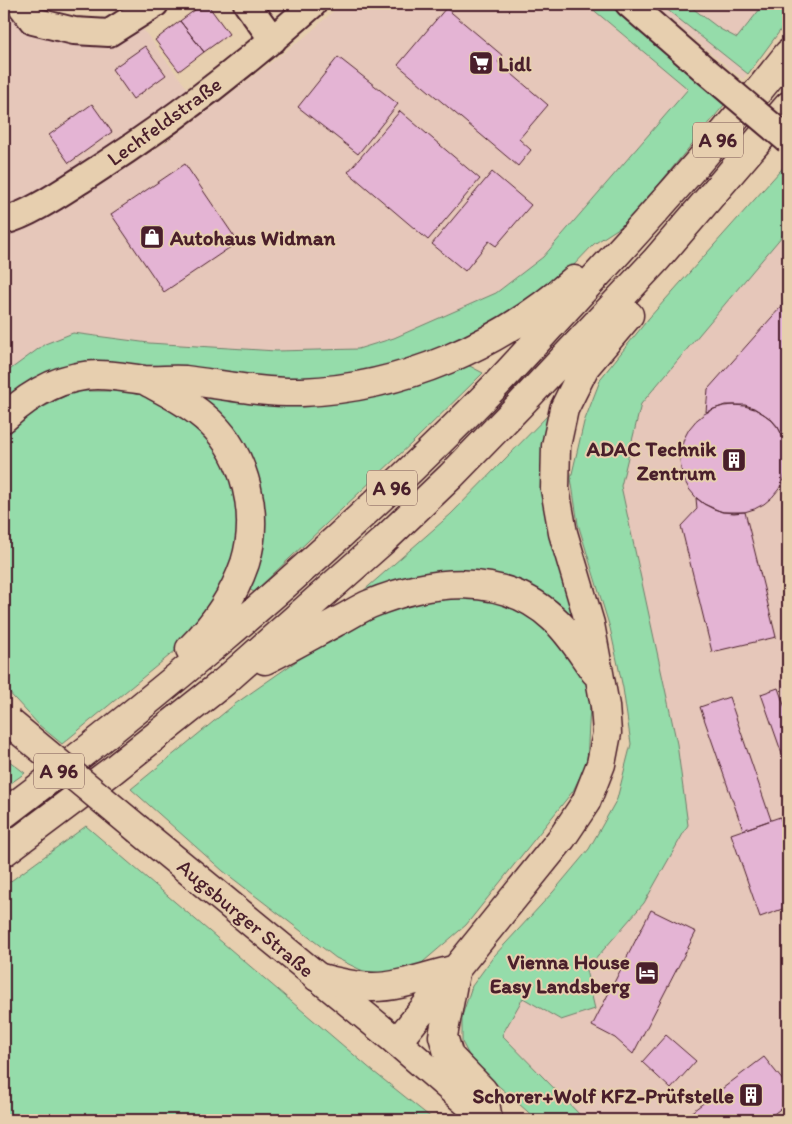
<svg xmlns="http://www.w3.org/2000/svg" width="792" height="1124" font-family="Itim,sans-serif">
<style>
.built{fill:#e6c7ba}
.green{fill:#95dcaa;stroke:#707e6a}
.building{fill:#e4b4d4;stroke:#4a1f2b}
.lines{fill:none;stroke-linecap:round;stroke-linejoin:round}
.minor-casing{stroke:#4a1f2b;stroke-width:30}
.major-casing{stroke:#4a1f2b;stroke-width:31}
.highway-casing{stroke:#4a1f2b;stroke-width:31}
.minor{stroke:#e7cfaf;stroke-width:26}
.major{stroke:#e7cfaf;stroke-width:28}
.highway{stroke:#e7cfaf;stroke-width:28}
.minor-bridge-casing{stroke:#4a1f2b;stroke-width:30;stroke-linecap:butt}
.major-bridge-casing{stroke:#4a1f2b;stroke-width:31;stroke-linecap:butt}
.minor-bridge{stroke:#e7cfaf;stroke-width:26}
.major-bridge{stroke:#e7cfaf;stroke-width:28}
.labels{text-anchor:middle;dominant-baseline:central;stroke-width:4;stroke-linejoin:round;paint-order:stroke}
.shield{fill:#e7cfaf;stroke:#795453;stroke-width:1}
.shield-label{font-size:20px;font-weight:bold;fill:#4a1f2b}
.poi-label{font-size:21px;font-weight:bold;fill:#4a1f2b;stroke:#e7cfaf;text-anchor:end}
.street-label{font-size:21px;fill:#4a1f2b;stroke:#e7cfaf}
</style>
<rect width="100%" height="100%" fill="#e7cfaf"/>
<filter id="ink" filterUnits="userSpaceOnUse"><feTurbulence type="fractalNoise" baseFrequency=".02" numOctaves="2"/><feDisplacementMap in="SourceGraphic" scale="10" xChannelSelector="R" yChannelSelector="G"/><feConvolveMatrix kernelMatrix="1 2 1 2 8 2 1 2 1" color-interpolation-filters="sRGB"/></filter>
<g filter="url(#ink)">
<path class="built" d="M4,4h8l19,23 106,-6 55,74 -188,119z
M341,4h253l-4,3 98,82 -145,168 -47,36 -102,45 -36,11 -82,2 -127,-8 -76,-10 -69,41v-140l29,-10 39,-20 93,-61 141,-107z
M651,4h137v16l-45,59z
M788,182v938h-203l-83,-85 158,-285 -66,-259 26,-101z"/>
<path class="green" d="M594,4h14l116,101 -96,117 -34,22 -47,49 -43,28 -98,47 -102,17 -174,-17 -126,33v-27l41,-30 28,-11 76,10 127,8 82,-2 36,-11 102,-45 47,-36 145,-168 -98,-82z
M660,4h27l33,25 17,9 27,-34h24v16l-40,54z
M788,162v67l-147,175 -20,82 56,258 11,81 -44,78 -58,67 9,39 -34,11 -38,-22 -21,37 83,85h-48l-64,-57 -11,-21v-26l10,-30 22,-30 59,-64 36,-43 28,-50 14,-55 -8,-56 -13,-60 -32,-104 -7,-46 13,-56 17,-44 48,-60z
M464,363l19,10 -69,68 -160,151 -7,-4 16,-64 -65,-125 6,-7z
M75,391h46l30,3 21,10 48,44 20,50 -2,62 -40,72 -136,112 -23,-19 -35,-38v-249l28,-25z
M555,408l20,211 -34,-25 -24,-13 -172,26 106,-93z
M455,593l53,6 52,38 26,45 4,23 -3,57 -14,29 -107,134 -50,43 -30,6 -23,-3 -27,-13 -113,-87 -92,-82 104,-85 83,-58 54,-31z
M4,757l21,16 -21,15z
M86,826l288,246 60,48h-430v-234z"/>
<path class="building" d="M203,4h4l22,30 -25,18 -24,-31z
M446,8l57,48 -5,6 50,43 -29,34 12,11 -13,16 -120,-101z
M180,21l24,31 -25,19 -24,-31z
M145,46l21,29 -33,24 -21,-30z
M338,57l60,47 -40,50 -60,-47z
M92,104l20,28 -43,31 -20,-28z
M400,111l80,68 -52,61 -80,-68z
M185,164l53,78 -74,50 -53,-78z
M492,172l39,33 -35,41 -7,-5 -24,30 -33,-27z
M788,299v135l-4,5 -6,-12 -7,-8 -17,-11 -9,-3h-20l-19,7 2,-23z
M680 459a54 54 0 1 1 108 0a54 54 0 1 1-108 0Z
M696,498l8,6 18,8h23l31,125 -64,15 -31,-126 16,-17z
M778,688l10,28v55l-27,-77z
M729,697l42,123 -28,10 -43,-123z
M780,817l8,24v66l-28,10 -29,-83z
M651,910l45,22 -63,122 -18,-16 -23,-12z
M666,1035l30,26 -25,28 -29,-27z
M764,1057l24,30v16l-22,17h-85z"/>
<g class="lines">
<defs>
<path id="minor" d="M20,4l13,17 41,10 35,2 46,-29
M247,4l26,36
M629,4l75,65
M4,221c24,-6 55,-27 77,-41 82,-52 160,-111 232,-176"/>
<path id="major" d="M139,830l258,212 90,78"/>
<path id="highway" d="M146,381c22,12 45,23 64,41 36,34 50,93 35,141 -11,32 -31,62 -55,86
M4,418c26,-24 58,-43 94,-43 16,0 30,3 46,5 13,1 27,-1 41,0 39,5 78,13 117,12 101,-4 197,-46 272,-112
M265,660c24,-12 47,-25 71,-38 11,-5 22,-13 34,-18 59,-24 132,-33 183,14 17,15 29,36 42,54
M4,814c73,-55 145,-113 215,-172 96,-82 190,-167 278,-258 30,-32 60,-65 89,-97 70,-75 138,-152 202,-233
M4,852l109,-82 111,-88 160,-142 67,-64 68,-70 137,-146 132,-154
M455,973l-12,63 6,20 34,35 5,29
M317,977c18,5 36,9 54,10 25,1 60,-12 85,-18
M397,1042l165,-204 24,-36 15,-38 6,-31 -2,-27 -15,-82 -27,-91 -8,-44 1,-43 8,-37 21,-42 44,-52"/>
</defs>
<use href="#minor" class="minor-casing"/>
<use href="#major" class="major-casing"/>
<use href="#highway" class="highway-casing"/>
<use href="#minor" class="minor"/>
<use href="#major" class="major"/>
<use href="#highway" class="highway"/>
<defs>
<path id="minor-bridge" d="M704,69l84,71"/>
<path id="major-bridge" d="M9,722l130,108"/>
</defs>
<use href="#minor-bridge" class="minor-bridge-casing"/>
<use href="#major-bridge" class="major-bridge-casing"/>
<use href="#minor-bridge" class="minor-bridge"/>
<use href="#major-bridge" class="major-bridge"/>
</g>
</g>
<defs>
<symbol id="supermarket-square" viewBox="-11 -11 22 22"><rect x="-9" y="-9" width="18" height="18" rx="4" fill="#4a1f2b" stroke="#e7cfaf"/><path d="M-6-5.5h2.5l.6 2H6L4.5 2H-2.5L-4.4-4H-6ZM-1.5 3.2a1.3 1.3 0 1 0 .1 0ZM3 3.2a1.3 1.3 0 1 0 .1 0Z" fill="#fff"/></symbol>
<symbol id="shop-square" viewBox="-11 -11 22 22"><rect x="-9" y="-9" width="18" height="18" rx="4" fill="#4a1f2b" stroke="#e7cfaf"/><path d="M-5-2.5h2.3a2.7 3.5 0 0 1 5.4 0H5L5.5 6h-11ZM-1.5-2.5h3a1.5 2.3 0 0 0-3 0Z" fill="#fff"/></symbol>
<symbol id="building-square" viewBox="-11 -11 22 22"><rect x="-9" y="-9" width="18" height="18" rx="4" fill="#4a1f2b" stroke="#e7cfaf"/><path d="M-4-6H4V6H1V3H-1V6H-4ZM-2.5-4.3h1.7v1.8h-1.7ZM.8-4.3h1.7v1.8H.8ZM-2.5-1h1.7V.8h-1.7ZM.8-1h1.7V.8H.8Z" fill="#fff"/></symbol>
<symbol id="hotel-square" viewBox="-11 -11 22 22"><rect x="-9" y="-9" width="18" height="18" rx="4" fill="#4a1f2b" stroke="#e7cfaf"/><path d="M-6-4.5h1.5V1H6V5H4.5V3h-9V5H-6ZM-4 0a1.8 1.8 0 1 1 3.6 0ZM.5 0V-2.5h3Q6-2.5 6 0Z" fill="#fff"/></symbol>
</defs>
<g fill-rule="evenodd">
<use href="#supermarket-square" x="467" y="49" width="28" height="28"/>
<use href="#shop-square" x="138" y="223" width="28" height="28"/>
<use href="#building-square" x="720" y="446" width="28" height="28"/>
<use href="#hotel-square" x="633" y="959" width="28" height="28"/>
<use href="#building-square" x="737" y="1081" width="28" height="28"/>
</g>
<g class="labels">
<g class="shield">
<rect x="693" y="122.5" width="50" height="35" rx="4"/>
<rect x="367" y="470.5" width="50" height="35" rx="4"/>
<rect x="34" y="753.5" width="50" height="35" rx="4"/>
</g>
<g class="shield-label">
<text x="718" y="140">A 96</text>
<text x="392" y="488">A 96</text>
<text x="59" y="771">A 96</text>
</g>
<g class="poi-label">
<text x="498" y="63" text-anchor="start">Lidl</text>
<text x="170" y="237" text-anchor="start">Autohaus Widman</text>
<text x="716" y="448">ADAC Technik<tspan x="716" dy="24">Zentrum</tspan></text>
<text x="630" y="961">Vienna House<tspan x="630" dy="24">Easy Landsberg</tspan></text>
<text x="734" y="1095">Schorer+Wolf KFZ-Prüfstelle</text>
</g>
<g class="street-label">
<text transform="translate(164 121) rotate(-36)">Lechfeldstraße</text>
<text transform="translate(246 918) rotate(40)">Augsburger Straße</text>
</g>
</g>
<rect width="792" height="1124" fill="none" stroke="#e7cfaf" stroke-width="20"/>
<rect x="10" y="10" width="772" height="1104" fill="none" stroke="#4a1f2b" stroke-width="2" filter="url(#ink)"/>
</svg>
